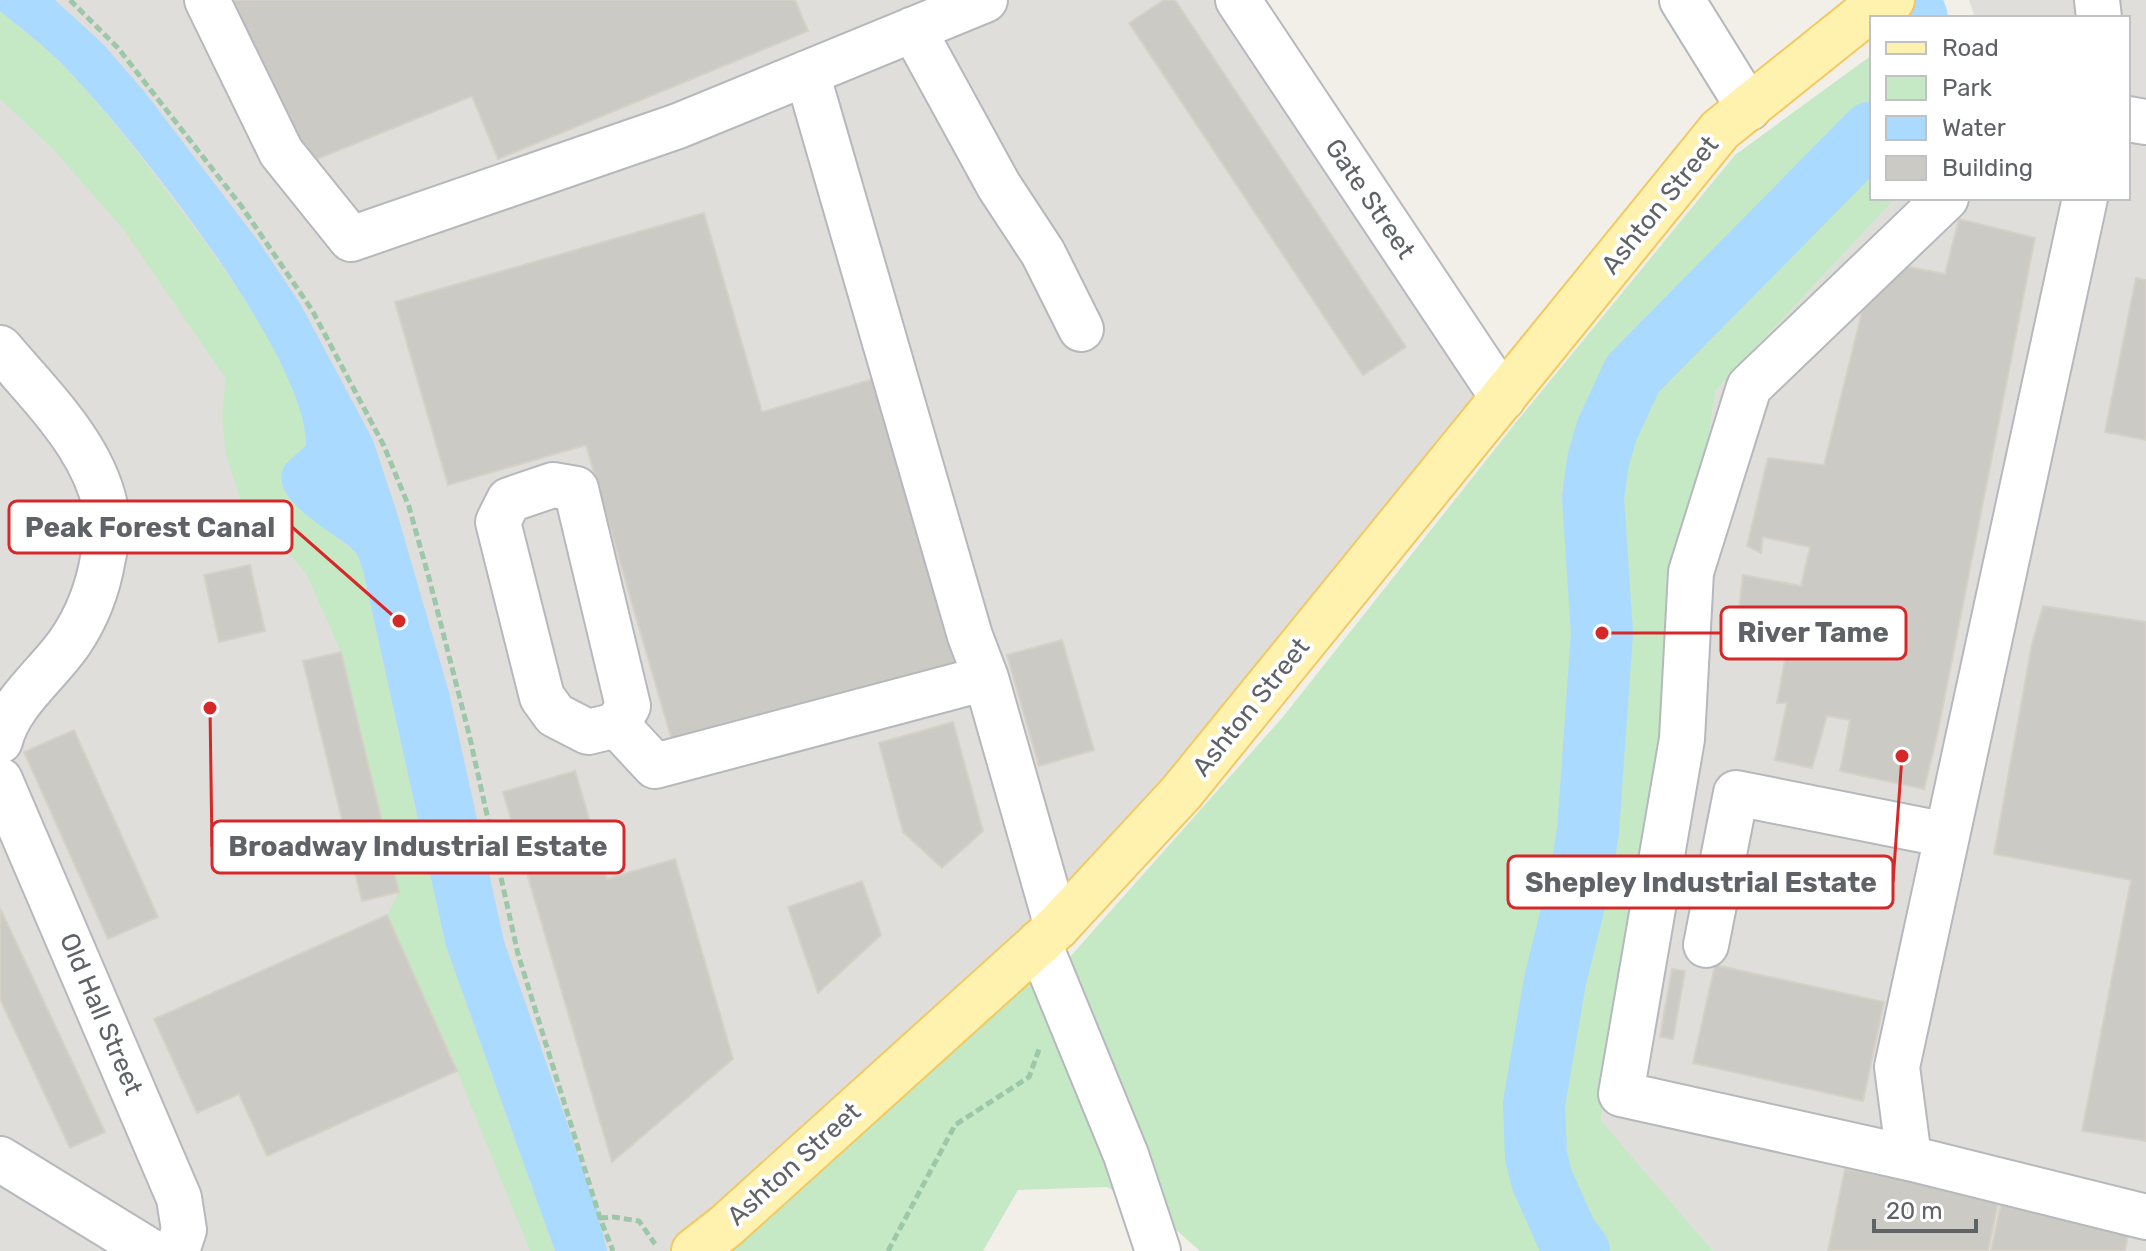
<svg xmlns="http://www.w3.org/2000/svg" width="2146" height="1251" font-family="Rubik,sans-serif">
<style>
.industrial{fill:#e0deda}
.green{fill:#c5e8c5}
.water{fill:#aadaff}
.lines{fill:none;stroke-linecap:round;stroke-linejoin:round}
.river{stroke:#aadaff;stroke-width:62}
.building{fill:#cccac5;stroke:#d6d1c6;stroke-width:2}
.minor-casing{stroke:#b5b8bc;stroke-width:48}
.major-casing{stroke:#f2c960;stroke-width:48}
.path{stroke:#9cc7a9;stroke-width:5;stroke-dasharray:8 4;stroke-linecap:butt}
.minor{stroke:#fff;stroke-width:44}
.major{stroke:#fff2af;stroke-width:44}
.labels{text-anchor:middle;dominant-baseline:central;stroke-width:8;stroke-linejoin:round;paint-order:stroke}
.street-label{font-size:26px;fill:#5f6368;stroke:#fff}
.leader{fill:none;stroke:#d62828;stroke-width:3}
.callout-dot{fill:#d62828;stroke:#fff;stroke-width:3}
.callout{fill:#fff;stroke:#d62828;stroke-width:3}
.callout-label{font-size:28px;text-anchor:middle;font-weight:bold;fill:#5f6368}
</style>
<rect width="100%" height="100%" fill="#f1efe8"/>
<path class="industrial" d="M0,0h1238l265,398 -322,395 -487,458h-694z
M1969,0h177v1251h-433l-112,-129 115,-732 180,-192h232v-180h-153z"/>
<path class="green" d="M0,11c22,18 45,35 65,56 41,43 76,90 112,138 42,56 129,169 129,240l-22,22 6,32 67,55 6,16 83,376 109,305h-25l-73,-180 -70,-156 12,-23 -58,-240 -35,-79 -65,-73 -15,-44 -4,-40 4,-37 -102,-149 -71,-81 -53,-50z
M1872,55v143h24l-180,192 -115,731 112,130h-513l-34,-30 -59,-34 -89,3 -35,61h-257l285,-282 42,7 229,-258 236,-298 217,-265z"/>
<path class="water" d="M0,0h55l48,44 41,47 115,151 42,63 72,135 24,73 52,179 55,249 94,271 9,39h-52l-109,-305 -83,-376c-2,-5 -4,-13 -7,-17 -17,-20 -89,-51 -72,-86 4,-7 16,-15 22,-22 1,-90 -176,-311 -241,-378 -20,-21 -43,-38 -65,-56z"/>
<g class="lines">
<path class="river" d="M1910,0l7,18
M1579,1251l-12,-15 -25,-56 -6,-24 -2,-52 21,-123 26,-105 7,-45 14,-198 -9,-135 5,-37 9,-31 26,-56 239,-242"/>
</g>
<path class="building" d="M231,0h564l13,31 -310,128 -26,-63 -172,70z
M1164,0h11l231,347 -43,28 -234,-352z
M704,213l58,199 111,-33 84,291 -282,81 -89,-306 -138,40 -53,-183z
M1959,219l76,19 -98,498 -13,53 -84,-18 10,-51 -23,-4 -15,52 -37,-8 12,-57h-10l14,-76 -53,-10 5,-42 58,11 9,-39 -47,-10 -2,16 -14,-7 21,-88 56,7 40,-161 30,-40 51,10z
M2136,278l10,2v160l-41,-8z
M250,565l15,66 -46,11 -15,-67z
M2043,606l103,16v519l-64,-10 49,-251 -137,-26 38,-210z
M1062,640l32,110 -55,16 -32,-111z
M341,652l58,240 -37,9 -59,-240z
M953,722l30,109 -41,37 -39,-36 -24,-89z
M74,730l84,187 -50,22 -84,-187z
M575,771l32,108 68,-20 58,200 -121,103 -109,-370z
M862,881l19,54 -63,58 -30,-86z
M0,908l105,224 -35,16 -70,-149z
M387,915l70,156 -190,85 -28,-62 -42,19 -43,-94z
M1715,965l169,37 -21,99 -170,-38z
M1672,969l13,2 -12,68 -13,-2z
M1845,1169l154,29 -11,53h-160z
M2002,1199l128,26 -5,26h-134z"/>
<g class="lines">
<defs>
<path id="minor" d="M207,0l74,152 70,87 327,-113 307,-126
M1238,0l265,398
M1682,0l67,108
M2097,0l2,18
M913,29l86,157 44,67 38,76
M807,73l163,563 16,42 71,249
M2128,119l18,3
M2085,198l-188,869 12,91 237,59
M0,348c43,51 105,109 108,180 0,9 -3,20 -5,30 -5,30 -16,59 -33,84 -22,32 -61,61 -70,99
M617,725l-29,7 -33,-17 -13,-18 -44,-175 11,-22 44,-15 23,4 52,217 -11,19 38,41 331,-88
M0,780l179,418 5,32 -7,21
M1039,943l87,212 32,96
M1706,945l30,-152 211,42
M1909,1158l-288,-64 61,-355 9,-167 58,-185 197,-189
M0,1159l150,92"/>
<path id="major" d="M694,1251l32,-25 331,-299 124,-134 539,-663 142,-114 30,-16"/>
</defs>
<use href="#minor" class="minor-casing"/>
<use href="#major" class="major-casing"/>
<path class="path" d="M70,0l48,48 124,159 70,103 72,136 25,61 20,71 40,156 49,220 82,264 13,33
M600,1218l13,-1 26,4 16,23
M888,1251l67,-126 74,-48 11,-30"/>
<use href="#minor" class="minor"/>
<use href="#major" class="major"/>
</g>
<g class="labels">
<g class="street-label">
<text transform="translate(1370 199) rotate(56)">Gate Street</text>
<text transform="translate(1660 205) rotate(-51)">Ashton Street</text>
<text transform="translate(1251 707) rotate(-51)">Ashton Street</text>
<text transform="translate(101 1014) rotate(67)">Old Hall Street</text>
<text transform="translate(794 1164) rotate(-42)">Ashton Street</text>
</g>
</g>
<path class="leader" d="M399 621L292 527M1602 633L1721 633M210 708L212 847M1902 756L1893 882"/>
<g class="callout-dot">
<circle cx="399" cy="621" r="8"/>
<circle cx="1602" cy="633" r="8"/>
<circle cx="210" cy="708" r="8"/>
<circle cx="1902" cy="756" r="8"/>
</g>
<g class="callout">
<rect x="9" y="501" width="283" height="52" rx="8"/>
<rect x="1721" y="607" width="185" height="52" rx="8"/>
<rect x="212" y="821" width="412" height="52" rx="8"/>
<rect x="1508" y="856" width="385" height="52" rx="8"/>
</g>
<g class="callout-label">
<text x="150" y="537">Peak Forest Canal</text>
<text x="1813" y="642">River Tame</text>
<text x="418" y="856">Broadway Industrial Estate</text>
<text x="1701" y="892">Shepley Industrial Estate</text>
</g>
<rect x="1870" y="16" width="260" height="184" fill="#ffffff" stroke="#bfc1c3" stroke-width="2"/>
<rect x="1886" y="42" width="40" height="12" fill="#fff2af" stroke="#bfc1c3" stroke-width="2"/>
<text x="1942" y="56" font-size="24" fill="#5f6368">Road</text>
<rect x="1886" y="76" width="40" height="24" fill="#c5e8c5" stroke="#bfc1c3" stroke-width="2"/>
<text x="1942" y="96" font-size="24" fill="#5f6368">Park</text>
<rect x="1886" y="116" width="40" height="24" fill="#aadaff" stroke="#bfc1c3" stroke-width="2"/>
<text x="1942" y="136" font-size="24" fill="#5f6368">Water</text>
<rect x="1886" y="156" width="40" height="24" fill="#cccac5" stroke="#bfc1c3" stroke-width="2"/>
<text x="1942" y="176" font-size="24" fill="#5f6368">Building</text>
<path d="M1874 1219v12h102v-12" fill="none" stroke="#5f6368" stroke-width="4"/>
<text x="1886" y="1219" font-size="24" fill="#5f6368" stroke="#ffffff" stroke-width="6" paint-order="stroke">20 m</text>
</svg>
